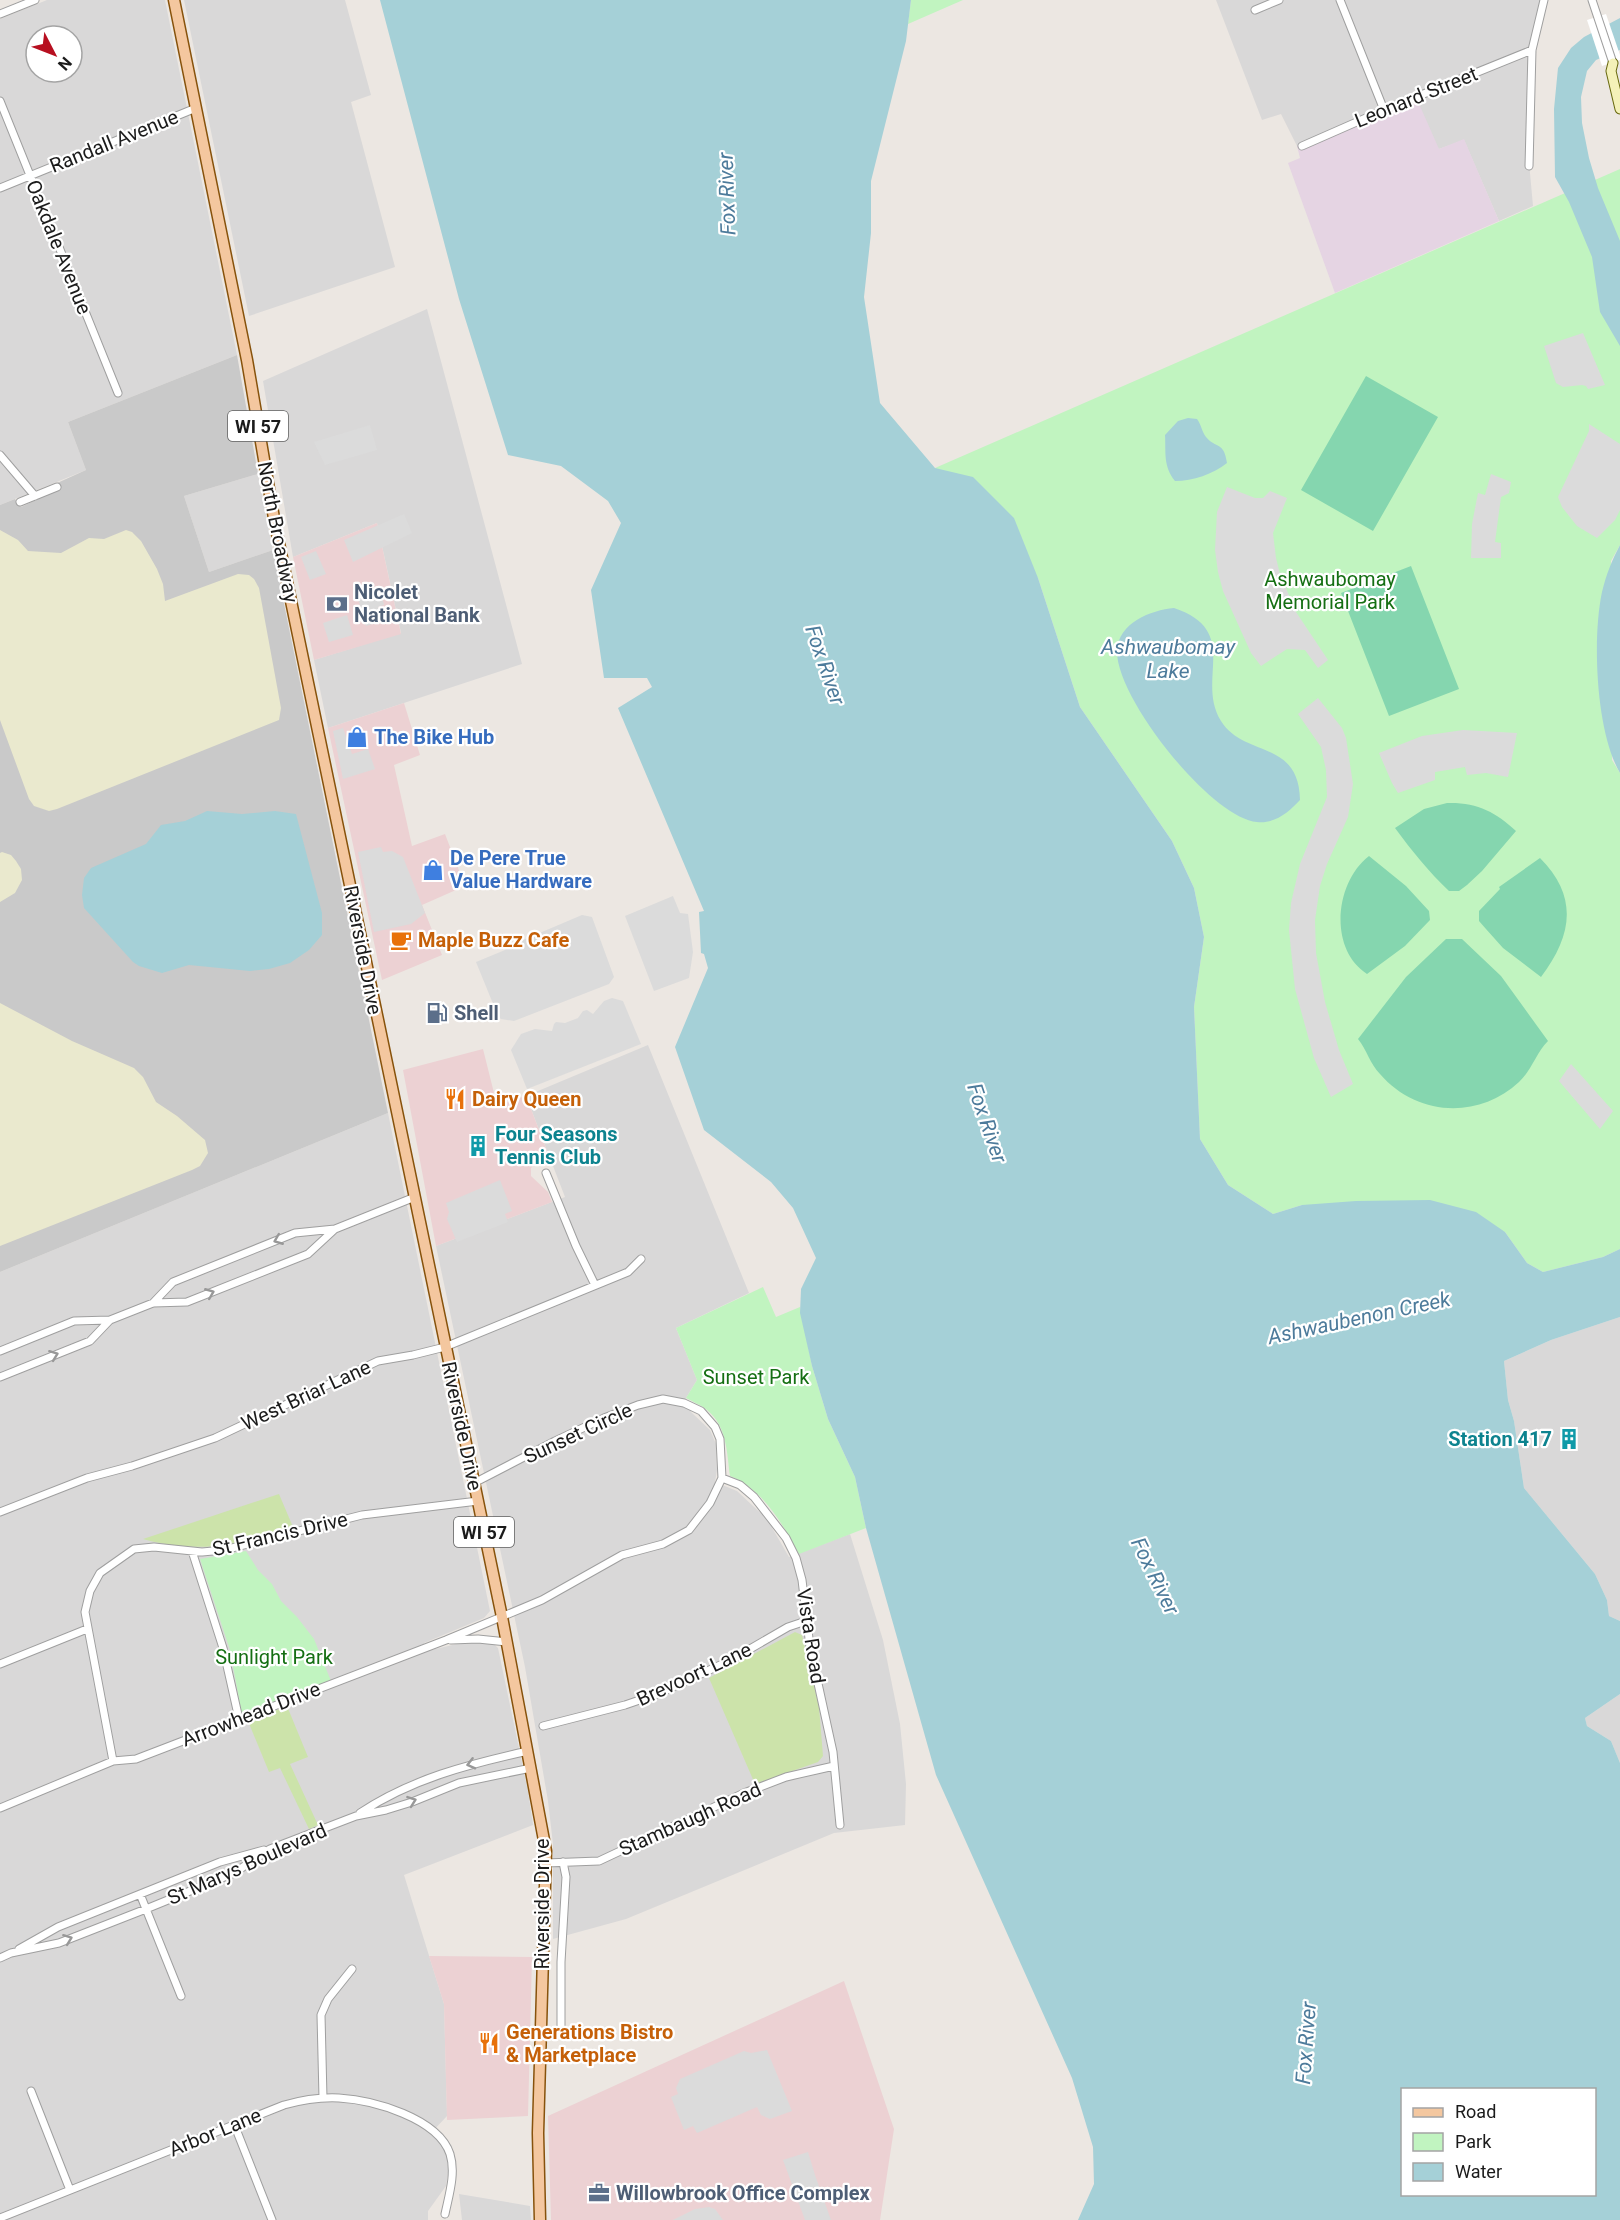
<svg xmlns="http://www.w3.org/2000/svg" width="1620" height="2220" font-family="Roboto,sans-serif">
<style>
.residential{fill:#d9d8d8;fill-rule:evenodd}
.commercial{fill:#ecd1d3}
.industrial{fill:#e5d4e3}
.religious{fill:#c9c9c9}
.farmland{fill:#eae9ce}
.grass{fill:#cce3aa}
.park{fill:#c1f4c0}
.pitch{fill:#85d6af}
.parking{fill:#dbdbdb}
.water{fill:#a5d0d7;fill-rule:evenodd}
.pier{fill:#fff}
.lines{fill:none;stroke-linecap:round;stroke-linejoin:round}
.street-casing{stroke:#9f9f9f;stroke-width:9}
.secondary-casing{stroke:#67680d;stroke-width:11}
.primary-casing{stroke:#87520b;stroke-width:13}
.street{stroke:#fff;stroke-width:7}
.secondary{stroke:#f4f1b8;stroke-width:9}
.primary{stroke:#f4c79f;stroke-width:10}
.oneway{stroke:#989898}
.labels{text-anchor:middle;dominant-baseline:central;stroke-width:4.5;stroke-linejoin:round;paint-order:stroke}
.shield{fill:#fff;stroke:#5f5f5f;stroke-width:1.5}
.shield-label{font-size:18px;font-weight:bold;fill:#1b1b1b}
.street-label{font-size:20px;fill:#1b1b1b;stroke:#fff}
.park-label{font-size:20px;fill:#156f13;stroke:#fff}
.service-label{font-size:20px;font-weight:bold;fill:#4e5e75;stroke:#fff;text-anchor:start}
.shop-label{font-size:20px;font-weight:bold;fill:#366cbe;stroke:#fff;text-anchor:start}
.food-label{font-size:20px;font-weight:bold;fill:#c56008;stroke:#fff;text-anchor:start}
.culture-label{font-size:20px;font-weight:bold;fill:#0d838f;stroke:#fff;text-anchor:start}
.water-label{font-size:21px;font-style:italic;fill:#4d7b9b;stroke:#fff}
</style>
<rect width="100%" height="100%" fill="#ece7e2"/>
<path class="residential" d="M47,0h118l72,355 -169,67 18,48 -86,35v-486zM36,36h36v36h-36z
M184,0h161l26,95 -20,7 44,165 -146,49z
M1216,0h328l-12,50 -4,101 5,55 -34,15 -35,-81 -25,9 -55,-39 -87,36 -16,-32 -19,6z
M427,309l95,355 -194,64 -14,-68 87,-27 -24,-110 -84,34 -30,-176z
M258,474l15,76 -64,22 -25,-76z
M648,1045l101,248 -73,35 21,52 -11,18 5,14 19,18 6,14 1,26 -2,12 22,9 30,28 22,38 61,-23 33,106 17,84 6,60 -1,41 -71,8 -208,86 -73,20v-95l-5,-43 -23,-134 -89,-421 129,-49 -39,-101z
M388,1113l102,498 -6,7 -60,25 3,8 38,-9 28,1 5,5 30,143 5,34 -129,50 40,129 3,112 -16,17 15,16 3,18 -3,19 -18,25v9h-428v-948z
M1620,1317v304l-11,-5 -2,-16 -12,-26 -71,-86 -10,-67 -6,-21 -4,-39 47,-21z
M1620,1694v69l-9,-22 -24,-15 -2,-8z
M459,2194l71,12 1,14h-69z"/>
<path class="commercial" d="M377,523l24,111 -87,26 -21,-103z
M404,703l16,52 -26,10 18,81 33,-12 20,52 -43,19 20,50 -60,25 -54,-252z
M483,1049l14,56 29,-9 23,60 -10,3 -8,9v8l17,16 4,10 -116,44 -33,-176z
M429,1956l103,1 -4,159 -81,4 -3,-116z
M844,1981l50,148 -14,91h-329l-3,-104z"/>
<path class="industrial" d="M1416,97l23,52 25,-10 35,82 -164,72 -47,-130 12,-5 -3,-12z"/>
<path class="religious" d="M237,355l21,119 -74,22 25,76 64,-22 115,563 -388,159v-767l15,-6 6,8 37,-17 -3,-6 31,-14 -18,-48z"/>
<path class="farmland" d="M0,530l18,10 10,11 33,2 28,-15 15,1 22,-9 6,2 9,9 16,28 6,15 2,17 73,-27 11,1 5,4 5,9 22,120 -2,12 -222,89 -8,2 -15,-5 -5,-7 -29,-79z
M2,852l9,3 5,6 5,8 1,11 -7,13 -15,9v-49z
M0,1003l72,38 62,27 9,9 13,25 21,14 28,24 3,13 -8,13 -8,4 -192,76z"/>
<path class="grass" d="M279,1494l14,33c-52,19 -96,27 -150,12z
M795,1632l7,3 17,72 4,49 -5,6 -63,22 -46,-106z
M287,1706l21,51 -18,7 28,61 -9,4 -29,-61 -11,4 -21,-51z"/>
<path class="park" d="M911,0h52l-55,24z
M1620,169v376l-9,16 1,199 8,13v476l-17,8 -60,15 -16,-9 -22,-31 -203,-27 -29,9 -45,-29 -28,-46 -6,-132 10,-70 -10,-49 -22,-47 -92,-134 -42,-129 -103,-110z
M763,1287l13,30 24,-10 12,59 16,53 27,58 11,51 -67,26c-16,-29 -36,-65 -69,-78 -3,-23 -3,-50 -23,-66 -6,-5 -14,-8 -21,-12l11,-18 -21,-52z
M246,1551l12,19 14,14 9,17 16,16 17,22 17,42 -89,34 -12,-65 -30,-91z"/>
<path class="pitch" d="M1366,376l72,41 -65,114 -72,-41z
M1411,566l48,123 -70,27 -48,-123z
M1447,803c29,-1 49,9 69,28l-34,40 -15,14 -8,6h-10c-20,-19 -37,-40 -54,-63l29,-19z
M1369,856l37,30 23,25 1,9 -25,26 -38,28c-39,-25 -32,-92 2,-118z
M1540,858c39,39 32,78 1,119l-38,-29 -17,-19 -7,-8v-10l21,-22 -1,-2z
M1446,939h16l39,37 47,65c-12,12 -16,29 -29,41 -41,38 -103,34 -139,-8 -10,-10 -13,-24 -22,-35l48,-62z"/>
<path class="parking" d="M1583,333l22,52 -17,4 -2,-3 -4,-1 -19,2 -7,-4 -12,-37z
M1589,424l31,20v66l-5,10 -18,18 -20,-12 -15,-19 -4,-10 31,-66z
M370,425l7,25 -52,15 -11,-23z
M1491,474l20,8 -2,11 -8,4 -6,45 6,1v15h-30l1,-34 6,-31 7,2z
M1227,487l28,11h8l7,-7 17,7 -14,35 3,25 4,16 16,38 32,48 -10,8 -13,-18 -18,-1 -26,17 -10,-13 -28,-62 -5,-19 -3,-22 2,-38z
M404,514l8,19 -59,29 -9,-22z
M316,551l10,23 -16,6 -9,-23z
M380,588l4,17 -6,2 4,14 -16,5 -9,-31z
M347,615l6,20 -24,7 -6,-19z
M1318,698l24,30 4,10 7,46 -5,33 -21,47 -7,22 -5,34 1,33 9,49 14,48 14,34 -22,13 -17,-39 -19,-69 -6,-59 2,-27 9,-39 27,-67 -1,-27 -5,-23 -23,-33z
M343,728l9,26 16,-5 7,20 -32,10 -10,-48z
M1463,730l54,3 -9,44 -22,-4 -19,2 -2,-8 -30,5v8l-37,13 -6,-10 -13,-30 43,-17z
M381,847l2,5 9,-1 11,6 22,56 -14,11 -37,8 -16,-80z
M673,896l7,17 8,1 5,38 -4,26 -35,13 -29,-75z
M582,915l10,2 22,60 -5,7 -95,37 -13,-2 -3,-3 -22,-54 29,-12 4,-4z
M612,998l11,3 18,43 -114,45 -16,-39 10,-16 14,-5 17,2 2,-7 2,-2 9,1 13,-5 5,-7 4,-1 6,4 11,-13z
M1571,1064l42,47 -13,18 -41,-48z
M500,1180l12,31 -7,3 3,8 -51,20 -10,-23 2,-7 -3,-9z
M767,2050l25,61 -22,8 -9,-4 -4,-8 -60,26 -4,-7 -9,4 -13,-33 7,-3 -2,-6 4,-9 64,-28 7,2z
M808,2152l7,23 16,45h-26l-22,-60z
M709,2207l6,2 8,11h-50l22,-11z"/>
<path class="water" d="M380,0h531l-5,41 -35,140v52l-7,64 16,106 55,65 38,9 41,41 24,60 42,129 92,134 22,47 10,49 -10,70 6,132 28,46 45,29 29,-9 54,-4 74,-1 46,12 29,20 22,31 16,9 60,-15 17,-8v68l-69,23 -47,21 4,39 6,21 10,67 71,86 12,26 2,16 11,5v73l-35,24 2,8 24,15 9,22v457h-542l16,-36 -1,-37 -21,-69 -136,-303 -70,-247 -11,-51 -27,-58 -16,-53 -12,-53 1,-24 15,-31 -23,-50 -22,-26 -67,-52 -29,-83 33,-79 -4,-14 -3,-1 -2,-41 5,-1 -86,-203 34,-21 -5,-9h-43l-13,-88 30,-67 -13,-22 -47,-35 -53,-11 -49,-156zM1402,2090h192v104h-192z
M1620,18v32l-24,10 -9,11 -6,26 1,26 7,35 9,30 22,53v105l-20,-34 -8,-55 -23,-55 -14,-25 -1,-68 4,-41 13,-20 13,-11z
M1188,418l9,1c4,5 5,13 9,18 10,12 18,4 21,26 -14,11 -34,18 -52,18 -12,-15 -9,-28 -10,-46l13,-14z
M1620,545v228c-24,-41 -28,-134 -18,-181 4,-17 10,-32 18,-47z
M1174,608c68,23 21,71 47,113 23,37 78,18 79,79 -11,12 -25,24 -43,22 -46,-4 -141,-124 -140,-171 1,-28 34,-41 57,-43z
M207,811l35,3 33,-3 21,3 26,99v22l-13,15 -19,13 -21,6 -19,2 -61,-6 -27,8 -23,-7 -6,-4 -49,-54 -2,-13 2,-17 7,-10 55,-24 15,-19 24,-4z"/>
<path class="pier" d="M1606,14l14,41v5l-18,6 -15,-46z"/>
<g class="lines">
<defs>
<path id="street" d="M1340,0l44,110
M1592,0l21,63
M1255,10l24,-10
M0,14l35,-14
M0,101l118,292
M1302,146l82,-36 148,-60
M1529,166l3,-116 12,-50
M0,188l196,-80
M0,455l35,41
M20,502l37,-15
M546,1173l30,73 19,39
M153,1303l20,-21 122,-49 40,-4
M0,1351l74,-30 36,-1
M0,1377l90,-36 20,-21 43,-17 34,-1 121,-48 27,-25 80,-32
M722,1478l18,7 14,12 32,41 10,20 6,22 8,67 23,105 7,73
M0,1512l87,-34 45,-12 83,-28 163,-77 35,-6 32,-8 183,-75 13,-13
M192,1551l31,97 16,71
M451,1640l27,-1 29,3
M0,1664l87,-35
M543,1726l82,-21 35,-12 71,-33 57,-33 18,-6
M113,1761l-28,-149 5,-21 10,-18 34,-24 20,-2 48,5 22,-2 138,-35 116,-14
M0,1808l113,-47 23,-2 310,-119 96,-40 80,-45 41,-11 26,-14 21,-27 12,-25 -2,-39 -5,-12 -14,-16 -17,-8 -21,-4 -25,6 -34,13 -49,23 -81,42
M360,1813c51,-34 109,-49 168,-62
M546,1863l53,-2 145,-68 42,-16 48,-11
M140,1894l41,102
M19,1949l39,-22 162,-65 44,-12
M0,1958l11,-5 48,-10 87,-34 88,-36 36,-24 86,-33 30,-6 26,-8 47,-19 72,-15
M561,2027v-65l5,-85 -3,-15
M31,2091l39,99
M323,2098l-2,-83 7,-16 24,-30
M234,2124l38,96
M0,2218l284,-113c18,-5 36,-8 55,-7 34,2 99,20 111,56 6,19 -1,41 -5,60"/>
<path id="secondary" d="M1613,63l-2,8 9,38"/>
<path id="primary" d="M174,0l73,360 28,164 227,1093 44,234 -8,282 2,87"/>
</defs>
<use href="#street" class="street-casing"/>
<use href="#secondary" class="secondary-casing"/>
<use href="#primary" class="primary-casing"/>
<use href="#street" class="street"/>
<use href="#secondary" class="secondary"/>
<use href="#primary" class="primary"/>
</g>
<defs><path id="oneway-chevron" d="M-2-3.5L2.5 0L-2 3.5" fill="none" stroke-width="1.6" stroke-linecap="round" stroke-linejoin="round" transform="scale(1.5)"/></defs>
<g class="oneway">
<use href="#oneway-chevron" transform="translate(278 1240) rotate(158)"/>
<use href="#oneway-chevron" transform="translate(210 1293) rotate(-22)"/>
<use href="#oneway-chevron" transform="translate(54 1355) rotate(-21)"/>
<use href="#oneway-chevron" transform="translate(471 1764) rotate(166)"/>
<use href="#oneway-chevron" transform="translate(412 1801) rotate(-20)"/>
<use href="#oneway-chevron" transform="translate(68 1939) rotate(-21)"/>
</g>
<defs>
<symbol id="bank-bare" viewBox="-9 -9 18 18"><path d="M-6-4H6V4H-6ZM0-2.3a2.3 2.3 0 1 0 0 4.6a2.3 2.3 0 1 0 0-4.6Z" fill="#5c6f8a" stroke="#fff" stroke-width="2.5" paint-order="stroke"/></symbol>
<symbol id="shop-bare" viewBox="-9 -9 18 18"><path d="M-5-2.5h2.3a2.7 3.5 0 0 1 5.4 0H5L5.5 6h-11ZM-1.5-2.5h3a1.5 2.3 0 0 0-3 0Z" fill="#3f7fe0" stroke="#fff" stroke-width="2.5" paint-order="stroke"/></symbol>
<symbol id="cafe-bare" viewBox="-9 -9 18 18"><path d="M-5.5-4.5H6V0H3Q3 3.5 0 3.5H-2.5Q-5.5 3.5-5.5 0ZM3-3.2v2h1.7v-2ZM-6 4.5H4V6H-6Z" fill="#e8710a" stroke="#fff" stroke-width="2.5" paint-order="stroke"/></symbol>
<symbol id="fuel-bare" viewBox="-9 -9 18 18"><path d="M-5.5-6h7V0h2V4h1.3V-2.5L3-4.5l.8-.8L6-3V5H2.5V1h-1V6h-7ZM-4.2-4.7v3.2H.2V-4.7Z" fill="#5c6f8a" stroke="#fff" stroke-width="2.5" paint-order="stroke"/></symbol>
<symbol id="restaurant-bare" viewBox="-9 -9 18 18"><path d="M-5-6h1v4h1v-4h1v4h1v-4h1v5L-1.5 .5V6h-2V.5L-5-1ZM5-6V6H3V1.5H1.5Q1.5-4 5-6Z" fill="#e8710a" stroke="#fff" stroke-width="2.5" paint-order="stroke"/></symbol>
<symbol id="building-bare" viewBox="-9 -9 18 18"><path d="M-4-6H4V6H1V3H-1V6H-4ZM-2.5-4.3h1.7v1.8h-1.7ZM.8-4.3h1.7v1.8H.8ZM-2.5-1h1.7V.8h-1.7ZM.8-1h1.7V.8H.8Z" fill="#0f9aa8" stroke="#fff" stroke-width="2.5" paint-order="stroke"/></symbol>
<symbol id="office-bare" viewBox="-9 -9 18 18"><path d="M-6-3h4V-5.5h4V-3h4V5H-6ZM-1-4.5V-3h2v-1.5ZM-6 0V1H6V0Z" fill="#5c6f8a" stroke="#fff" stroke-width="2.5" paint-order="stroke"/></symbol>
</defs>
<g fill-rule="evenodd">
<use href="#bank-bare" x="322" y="589" width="30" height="30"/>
<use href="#shop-bare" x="342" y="722" width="30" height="30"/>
<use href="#shop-bare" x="418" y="855" width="30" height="30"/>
<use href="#cafe-bare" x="386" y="925" width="30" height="30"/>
<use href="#fuel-bare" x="422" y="998" width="30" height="30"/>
<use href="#restaurant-bare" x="440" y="1084" width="30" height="30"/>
<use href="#building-bare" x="463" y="1131" width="30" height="30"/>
<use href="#building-bare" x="1554" y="1424" width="30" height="30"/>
<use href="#restaurant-bare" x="474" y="2028" width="30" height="30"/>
<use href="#office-bare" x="584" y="2178" width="30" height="30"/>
</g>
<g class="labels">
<g class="shield">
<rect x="228" y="411" width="60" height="30" rx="4.5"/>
<rect x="454" y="1517" width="60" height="30" rx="4.5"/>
</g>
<g class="shield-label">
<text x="258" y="426">WI 57</text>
<text x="484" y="1532">WI 57</text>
</g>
<g class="street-label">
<text transform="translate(1416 97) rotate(-22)">Leonard Street</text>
<text transform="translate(114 141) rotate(-22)">Randall Avenue</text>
<text transform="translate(59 247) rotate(68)">Oakdale Avenue</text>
<text transform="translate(278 532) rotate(79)">North Broadway</text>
<text transform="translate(363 950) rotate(79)">Riverside Drive</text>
<text transform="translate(306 1395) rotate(-25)">West Briar Lane</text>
<text transform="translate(462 1426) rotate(78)">Riverside Drive</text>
<text transform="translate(578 1433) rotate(-25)">Sunset Circle</text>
<text transform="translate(280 1534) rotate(-13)">St Francis Drive</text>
<text transform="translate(811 1636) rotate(81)">Vista Road</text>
<text transform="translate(694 1674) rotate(-25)">Brevoort Lane</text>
<text transform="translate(251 1714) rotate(-21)">Arrowhead Drive</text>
<text transform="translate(690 1819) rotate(-24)">Stambaugh Road</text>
<text transform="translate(247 1864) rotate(-24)">St Marys Boulevard</text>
<text transform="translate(542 1904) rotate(-90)">Riverside Drive</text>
<text transform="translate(215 2132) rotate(-22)">Arbor Lane</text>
</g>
<g class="park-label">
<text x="1330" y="579">Ashwaubomay<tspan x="1330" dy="23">Memorial Park</tspan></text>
<text x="756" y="1377">Sunset Park</text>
<text x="274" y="1657">Sunlight Park</text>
</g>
<g class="service-label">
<text x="354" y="592">Nicolet<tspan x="354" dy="23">National Bank</tspan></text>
<text x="454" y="1013">Shell</text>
<text x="616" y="2193">Willowbrook Office Complex</text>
</g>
<g class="shop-label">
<text x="374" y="737">The Bike Hub</text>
<text x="450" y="858">De Pere True<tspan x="450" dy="23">Value Hardware</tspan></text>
</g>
<g class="food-label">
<text x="418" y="940">Maple Buzz Cafe</text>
<text x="472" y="1099">Dairy Queen</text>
<text x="506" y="2032">Generations Bistro<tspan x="506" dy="23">&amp; Marketplace</tspan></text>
</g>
<g class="culture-label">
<text x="495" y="1134">Four Seasons<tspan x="495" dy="23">Tennis Club</tspan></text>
<text x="1552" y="1439" text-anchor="end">Station 417</text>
</g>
<g class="water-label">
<text transform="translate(727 194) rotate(-92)">Fox River</text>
<text x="1168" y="647">Ashwaubomay<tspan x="1168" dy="24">Lake</tspan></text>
<text transform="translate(825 665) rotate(71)">Fox River</text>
<text transform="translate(987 1123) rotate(71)">Fox River</text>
<text transform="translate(1359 1318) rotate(-12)">Ashwaubenon Creek</text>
<text transform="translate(1155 1576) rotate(64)">Fox River</text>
<text transform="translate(1306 2043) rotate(-86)">Fox River</text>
</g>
</g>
<rect x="1401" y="2088" width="195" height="108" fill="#ffffff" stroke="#a4a4a4" stroke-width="1.5"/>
<rect x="1413" y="2108" width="30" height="9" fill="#f4c79f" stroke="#a4a4a4" stroke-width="1.5"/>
<text x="1455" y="2118" font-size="18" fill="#1b1b1b">Road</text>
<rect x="1413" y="2133" width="30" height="18" fill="#c1f4c0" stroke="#a4a4a4" stroke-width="1.5"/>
<text x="1455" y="2148" font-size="18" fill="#1b1b1b">Park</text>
<rect x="1413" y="2163" width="30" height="18" fill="#a5d0d7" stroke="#a4a4a4" stroke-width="1.5"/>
<text x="1455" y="2178" font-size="18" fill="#1b1b1b">Water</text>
<g transform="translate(54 54) rotate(132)"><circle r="28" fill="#ffffff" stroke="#a4a4a4" stroke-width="1.5"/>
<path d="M0-4.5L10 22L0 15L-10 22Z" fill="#b70f20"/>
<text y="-9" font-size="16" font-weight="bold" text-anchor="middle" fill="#1b1b1b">N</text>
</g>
</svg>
